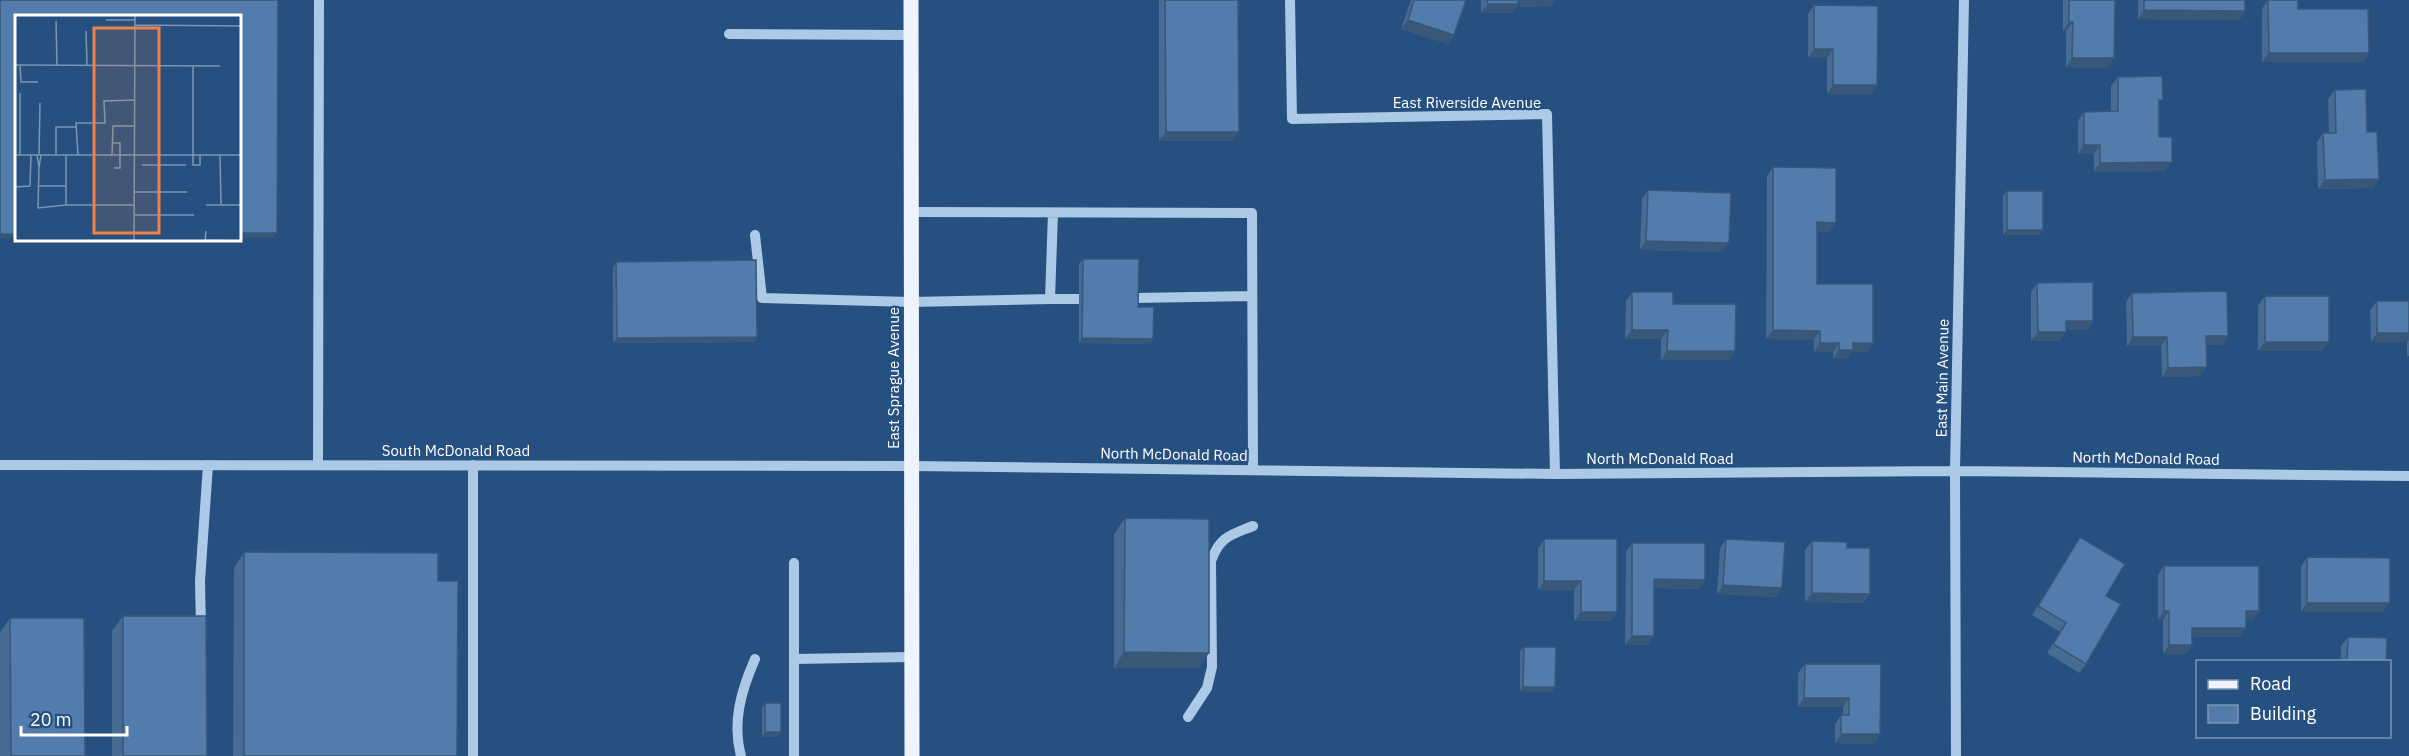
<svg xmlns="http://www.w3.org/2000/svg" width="2409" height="756" font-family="'IBM Plex Sans',sans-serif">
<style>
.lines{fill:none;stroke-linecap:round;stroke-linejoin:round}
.minor{stroke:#acc9e6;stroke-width:10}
.major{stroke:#edf4fd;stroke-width:15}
.wall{fill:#476b93}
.shaded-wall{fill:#395778}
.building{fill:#527cab;stroke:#395778;stroke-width:1.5}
.labels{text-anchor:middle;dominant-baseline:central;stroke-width:4.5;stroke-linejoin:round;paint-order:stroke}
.street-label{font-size:15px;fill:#fff;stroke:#255080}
.inset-road{fill:none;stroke:#7c96b3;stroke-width:1.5}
.view{fill:#ee8249;fill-opacity:0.15;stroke:#ee8249;stroke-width:3}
.inset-edge{fill:none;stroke:#fff;stroke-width:3}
</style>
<rect width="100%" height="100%" fill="#255080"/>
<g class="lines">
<path class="minor" d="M1290,0l2,119 255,-5 8,360
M729,34l182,1
M911,212l341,1 1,257
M755,235l7,63 149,4 139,-3 3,-86
M1135,298l117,-2
M1050,299h29
M0,465l911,1 644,8 400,-3 454,5
M318,465l1,-465
M794,563v193
M201,630l-1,-49 8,-116
M794,659l118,-2
M1188,717l19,-29 5,-21 -1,-106c9,-25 20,-26 42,-35
M473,756v-291
M741,756c-9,-34 0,-65 14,-97
M1956,756l-1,-285 9,-471"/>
<path class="major" d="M911,0l1,756"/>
</g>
<path class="wall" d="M1159,0h79l1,132 -7,9h-73z
M1411,0h55l-12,35 -6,9 -47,-15z
M1481,0h74l-4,6 -35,1 -4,6h-31z
M2063,0h52l-7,68 -42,-1v-36h-3z
M2138,0h107v11l-6,9 -101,-1z
M2268,0l30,9 71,44 -6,9h-101v-53z
M1814,5l63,80 -6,9h-44v-36h-19v-44z
M2118,77l41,29v31l6,34 -71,1v-18h-16v-33l6,-9 27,-1v-25z
M2335,90l32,42 12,47 -6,9 -55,1 -1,-47 6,-9h6l-1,-34z
M1773,167l56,65 -12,-1v53l50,68h-15l-6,7h-13v-7h-19v-12l-48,-1 1,-163z
M1648,190l74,62 -82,-2 2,-51z
M2007,191l33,44h-37v-39z
M1083,259l55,48 15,32 -3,5 -71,-1v-79z
M616,262l141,75 -3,5 -141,1v-76z
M2037,283l56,38 -6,9h-21l-7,11h-28v-49z
M1632,292l41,12 62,47 -6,9h-68v-21h-36l1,-38z
M2132,293l96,43 -6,9h-16l-6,31 -38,1 -1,-31h-34l-1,-44z
M2265,296l64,46 -7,9h-64v-46z
M2377,301h32v55h-2v-14h-36l-1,-32z
M1125,518l84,135 -11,15h-84v-134z
M2080,537l26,59 -20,68 -7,9 -32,-20 13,-21 -28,-17z
M1544,539l73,73 -7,9h-36v-31h-36v-41z
M1726,539l56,49 -6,9 -59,-3 3,-45z
M1812,541l35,7 17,55 -59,-1v-52z
M1632,543l73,37 -7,9 -44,-1v48l-7,9h-22l1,-93z
M244,552l194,29 19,175h-224l1,-188z
M2307,557l76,55h-82v-45z
M2164,566l95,45 -6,9h-7v8l-7,9h-47v8l-6,9h-23v-34h-5v-45z
M123,616l84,140h-95v-125z
M10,618l75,138h-85v-124z
M2348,637l38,25h-45v-16z
M1524,647l28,45 -32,-1v-40z
M1805,664h76l-1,70 -6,10 -39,-1v-19l6,-9h2v-8h-45v-34z
M765,703l16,29 -3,5h-16v-29z"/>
<path class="shaded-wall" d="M1517,0h38l-4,6 -35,1 -4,6h-31l7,-9z
M2144,10l101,1 -6,9 -101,-1z
M1408,20l46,15 -6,9 -47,-15z
M2069,22h4l-7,9h-3z
M1814,49h19l-6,9h-19z
M2269,53h100l-6,9h-101z
M2072,58h42l-6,10 -42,-1z
M1833,85h44l-6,9h-44z
M1166,132h73l-7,9h-73z
M2084,145h16l-6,9h-16z
M2172,162l-7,9 -71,1 6,-9z
M2379,179l-6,9 -55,1 7,-9z
M1817,222l19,1 -7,9 -18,-1z
M2007,230h36l-3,5h-37z
M240,233h37l-3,5h-34z
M0,234h16v4h-16z
M1646,241l83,2 -7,9 -82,-2z
M2066,321h27l-6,9h-28z
M1632,330h36l-7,9h-36z
M1773,330l47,1 -6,9 -48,-1z
M2038,332h28l-7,9h-28z
M2377,333h32v7l-2,2h-36z
M2206,336h22l-6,9h-22z
M757,337l-3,5 -141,1 4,-5z
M2133,337h34l-6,9h-34z
M1082,338l71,1 -3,5 -71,-1z
M2265,342h64l-7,9h-64z
M1820,343h19l-6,9h-19z
M1853,343h20l-6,9h-15l-6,7h-13l6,-9z
M1667,351h68l-6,9h-68z
M2207,367l-7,9 -38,1 6,-9z
M1654,579l51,1 -7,9 -51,-1z
M1544,581h37l-7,9h-36z
M1723,585l59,3 -6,9 -59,-3z
M1812,593l58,1 -6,9 -59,-1z
M2307,603h83l-7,9h-82z
M2164,611h5l-6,9h-5z
M2246,611h13l-6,9h-14z
M1581,612h36l-7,9h-36z
M2192,628h54l-7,9h-53z
M1632,636h22l-7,9h-22z
M2169,645h23l-6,9h-23z
M1124,652l85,1 -11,15h-84z
M1523,687h32l-3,5 -32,-1z
M1804,698h45l-6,9h-45z
M765,732h16l-3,5h-16z
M1841,734h39l-6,10 -39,-1z"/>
<path class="building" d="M0,0h278l-1,233h-37v-217h-224v218h-16z
M1165,0h73l1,132h-73z
M1414,0h52l-12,35 -46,-15z
M1487,0h31v4h-30z
M2069,0h46l-1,58h-42l1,-36h-4z
M2144,0h101v11l-101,-1z
M2268,0h30v9h70l1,44h-100z
M1814,5l64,1 -1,79h-44v-36h-19z
M2162,76l1,24h-4v37h13v25l-72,1v-18h-16v-33l34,-1v-34z
M2366,89l1,43h10l2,47 -54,1 -2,-47h13l-1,-43z
M1773,167l63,1v55l-19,-1v62h56v59h-20v7h-14v-7h-19v-12l-47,-1z
M1648,190l83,3 -2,50 -83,-2z
M2007,191h36v39h-36z
M1083,259h56l-1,48h16l-1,32 -71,-1z
M756,260l1,77 -140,1 -1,-76z
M2093,282v39h-27v11h-28l-1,-49z
M2227,291l1,45h-22l1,31 -39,1 -1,-31h-34l-1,-44z
M1632,292h41v12h63l-1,47h-68l1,-21h-36z
M2265,296h64v46h-64z
M2377,301h32v32h-32z
M1125,518l84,1v134l-85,-1z
M2080,537l45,27 -19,32 15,8 -35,60 -33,-20 13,-21 -28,-17z
M1544,539h73v73h-36v-31h-37z
M1726,539l59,3 -3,46 -59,-3z
M1812,541l35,1v6h23v46l-58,-1z
M1632,543h73v37l-51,-1v57h-22z
M244,552l194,1v28h20l-1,175h-213z
M2307,557l83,1v45h-83z
M2164,566h95v45h-13v17h-54v17h-23v-34h-5z
M123,616h83l1,140h-84z
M10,618h74l1,138h-74z
M2348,637l39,1 -1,24h-39z
M1524,647h32l-1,40h-32z
M1805,664h76l-1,70h-39v-19h8v-17h-45z
M765,703h16v29h-16z"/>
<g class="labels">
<g class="street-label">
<text x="1467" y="102">East Riverside Avenue</text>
<text transform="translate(893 378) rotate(-90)">East Sprague Avenue</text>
<text transform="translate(1942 378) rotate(-89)">East Main Avenue</text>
<text x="456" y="450">South McDonald Road</text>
<text transform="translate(1174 454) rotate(1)">North McDonald Road</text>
<text x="1660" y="458">North McDonald Road</text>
<text transform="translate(2146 458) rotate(1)">North McDonald Road</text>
</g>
</g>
<g transform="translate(15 15)">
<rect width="226" height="226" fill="#255080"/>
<path class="inset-road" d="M91,5h29M41,6l1,45M120,10l107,1M71,16l1,35M0,50l205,1M5,50l1,17h17M178,51v99h7v-10M5,78v62M98,128h7v25h-6M24,139l1,-51M41,139v-27h20M0,140h227M22,140l2,12 2,-12M51,140v50h68M63,140l-2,-32h29l-1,-22 31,-1M97,140l1,-29h21M205,140l1,50M127,150h44M24,152l-1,41 28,-3M24,171h27M0,172l15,-1 1,-31M119,177h53M191,190h36M119,200h60M191,216l-1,9 37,1M119,226l1,-226"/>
<path class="view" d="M79,13h65v205h-65z"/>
<rect width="226" height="226" class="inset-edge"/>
</g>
<rect x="2196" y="660" width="195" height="78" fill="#255080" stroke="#7c96b3" stroke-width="1.5"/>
<rect x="2208" y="680" width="30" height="9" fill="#edf4fd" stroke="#7c96b3" stroke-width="1.5"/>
<text x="2250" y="690" font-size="18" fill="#ffffff">Road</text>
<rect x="2208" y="705" width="30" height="18" fill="#527cab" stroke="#7c96b3" stroke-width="1.5"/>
<text x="2250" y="720" font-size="18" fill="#ffffff">Building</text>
<path d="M21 726v9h106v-9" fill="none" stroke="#ffffff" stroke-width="3"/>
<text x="30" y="726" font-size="18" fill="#ffffff" stroke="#255080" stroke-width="4.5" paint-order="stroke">20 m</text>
</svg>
